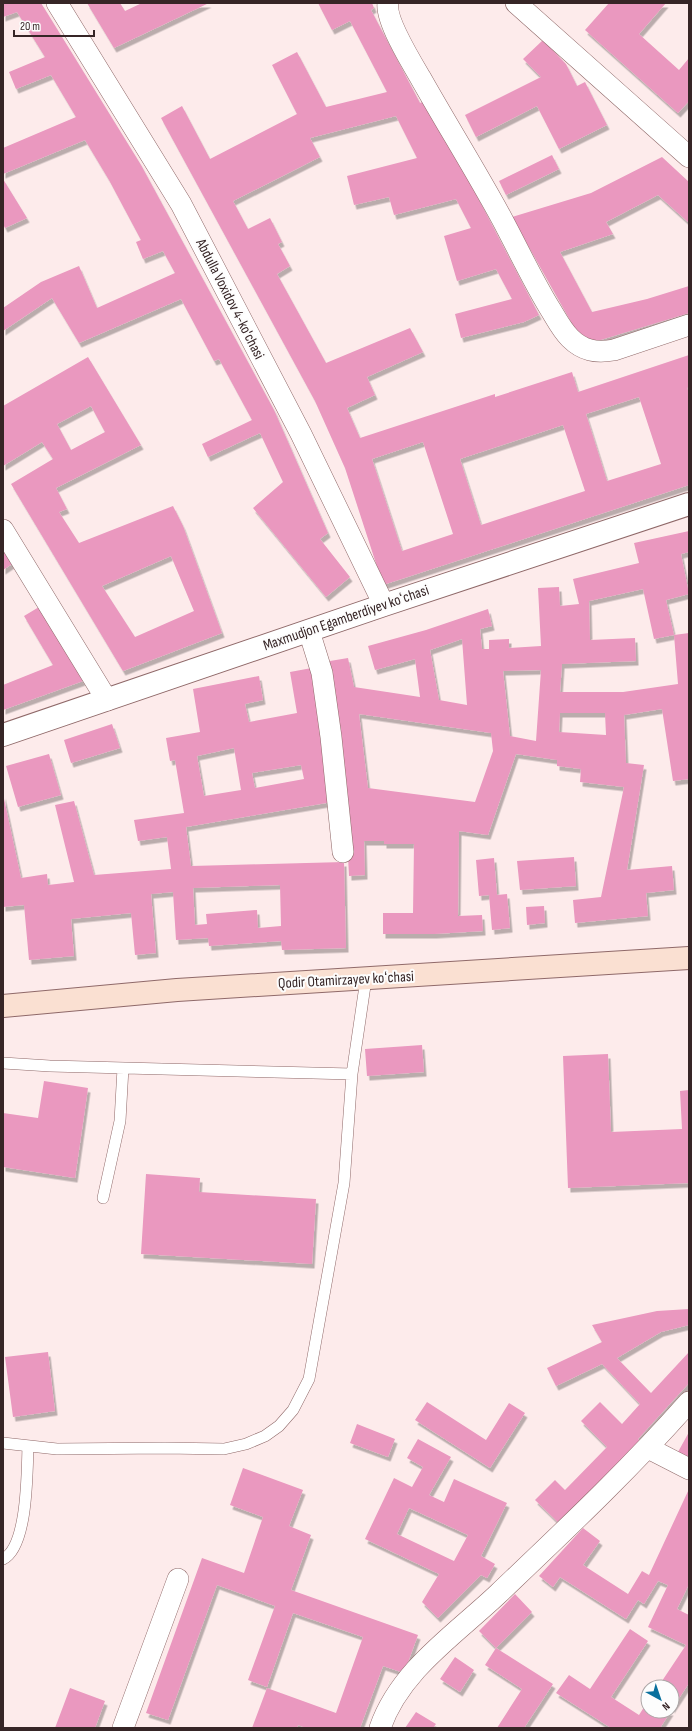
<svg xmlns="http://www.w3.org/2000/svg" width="692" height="1731" font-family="'Sofia Sans Condensed',sans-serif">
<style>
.building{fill:#ea98bf;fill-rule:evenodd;filter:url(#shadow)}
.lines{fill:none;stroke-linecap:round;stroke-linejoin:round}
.service-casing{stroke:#8f6969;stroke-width:12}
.minor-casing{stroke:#8f6969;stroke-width:22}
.tertiary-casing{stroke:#8f6969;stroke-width:24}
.secondary-casing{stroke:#8f6969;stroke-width:24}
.service{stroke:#fff;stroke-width:11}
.minor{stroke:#fff;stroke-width:21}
.tertiary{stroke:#fff;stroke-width:22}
.secondary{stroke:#fae0d2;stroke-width:22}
.labels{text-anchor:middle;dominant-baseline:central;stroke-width:4;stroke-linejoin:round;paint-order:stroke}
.street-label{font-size:15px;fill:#362526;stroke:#fdfdfd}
</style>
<defs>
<filter id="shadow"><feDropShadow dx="2.5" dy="4.5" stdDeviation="0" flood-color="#0004"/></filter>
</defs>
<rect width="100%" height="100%" fill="#fdebeb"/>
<path class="building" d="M3,3h38l100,162 133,245 54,123 -8,6 30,38 -24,20 -73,-89 30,-26 -23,-49 -52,24 -6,-13 50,-24 -33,-61 -5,2 -33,-62 -102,44 -27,-45 -49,33v-23l38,-26 38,-16 18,42 78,-35 -12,-22 -20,8 -7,-17 5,-2 -32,-60 -24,-40 -82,34v-26l73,-31 -25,-42 -35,14 -7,-17 36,-15 -28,-45 -14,5z
M87,3h33l5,8 17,-8h67l-95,45z
M318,3h54l2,5 -3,2 49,93 7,-3 112,215 -15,7 -63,16 -6,-24 57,-15 -16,-30 -39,12 -13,-45 27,-8 -15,-29 -62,16 -5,-18 -35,8 -7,-29 70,-18 -21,-42 -86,22 10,19 -87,44 15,28 22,-11 12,24 -4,2 12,22 -13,8 49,89 84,-35 13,24 -56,25 8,18 -28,13 13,30 135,-44v3l77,-25 6,20 111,-37v32l-2,1 2,5v92l-306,100 -38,-117 -30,-67 -154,-283 21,-12 28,53 87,-45 -25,-49 25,-13 29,55 61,-15 -37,-71 -18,9zM639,397l22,67 -54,17 -21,-67zM563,425l22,66 -104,34 -21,-66zM423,442l30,92 -51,17 -30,-92z
M609,3h57l-27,31 40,36 10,-12v43l-11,12 -93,-83z
M543,40l23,24 11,22 8,-4 22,43 -48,24 -22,-43 -61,31 -11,-22 76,-38 -18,-18z
M552,155l7,14 -53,26 -7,-14z
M662,157l27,25v41l-31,-28 -52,27 7,12 -53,18 32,60 55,-13 42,-13v27l-105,32 -72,-128 79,-24z
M3,179l24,39 -22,10 -2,-4z
M88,357l53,88 -85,43 11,21 -8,3 20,31 94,-37 10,20 39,107 -99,38 -112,-187 42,-25 -11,-17 -39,24v-60zM91,406l14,26 -34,18 -14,-26zM171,556l23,55 -59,26 -33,-51z
M689,531v21l-8,2 8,40 -23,6 8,35 -20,4 -11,-50 -54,12 1,39 45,-2 1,23 -74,3 -2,28h63l55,-8 -4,-49 15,-2v146l-16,2 -11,-72 -38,6 2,48 18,2 -17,105 45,-4 2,24 -28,3 2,23 -73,7 -2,-23 28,-3 23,-110 -44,-5 1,-13 -24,-3v-6l-41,-6 -28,81 -29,-4 -1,85 24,-1 1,16 -49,3h-51v-21h30l1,-69h-30v-3h-20l1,34 -16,1 -3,-60 -22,-154 24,-4 6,29 66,10 -5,-38 -40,11 -7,-24 58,-16 62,-21 4,17 -12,3 2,20h7v-9l20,-1v9l32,-2 -3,-58 21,-1 1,19 19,-2 -6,-25 66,-16 -5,-20zM462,639l5,66 -28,-5 -9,-50zM541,670l-5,71 -26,-5 -7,-65zM560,713h45l1,22 -47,-3zM359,714l132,19 2,18 -18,51 -107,-14z
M3,548l9,16 -9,6z
M39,607l44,74 -80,29v-25l50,-20 -29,-49z
M317,667l15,135 -146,25 5,39 153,-4 2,86 -64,2 -1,-9 -72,5 -1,-8 -32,2 -3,-48 -22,2 5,59 -21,2 -4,-42 -60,6 3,37 -45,4 -5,-55 -21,2v-113l18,84 26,-4 1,11 26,-3 -19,-77 19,-4 20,74 77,-6 -4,-32 -29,4 -4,-21 50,-7 -9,-53 -5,1 -4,-23 34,-6 -7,-43 66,-13 4,24 -18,4 4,18 48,-9 -7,-41zM234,748l7,42 -37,6 -7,-40zM301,765l3,14 -49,9 -3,-15zM280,885l1,41 -23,2 -1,-18 -51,4 1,10 -12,1 -2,-37z
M112,724l8,24 -49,15 -7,-23z
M49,754l12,41 -43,12 -12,-41z
M574,857l2,29 -56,4 -3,-29z
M494,858l3,37 10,-1 3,34 -18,2 -3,-35 -10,1 -3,-36z
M544,906l1,17 -18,2 -1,-18z
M422,1045l2,27 -57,4 -2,-27z
M608,1054l3,78 71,-3 -2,-38 9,-1v93l-121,5 -5,-132z
M44,1081l44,7 -13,90 -72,-11v-54l35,5z
M146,1174l54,4 -1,14 117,7 -4,65 -171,-10z
M689,1309v16l-28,7 -44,26 34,35 38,-41v31l-51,56 6,6 -81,82 -28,-27 20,-20 10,10 42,-43 -26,-26 19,-19 22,22 18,-20 -38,-40 -46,22 -9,-18 55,-26 -10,-17 65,-14z
M48,1352l7,59 -42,6 -8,-60z
M427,1402l59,38 23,-37 16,10 -35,55 -75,-48z
M357,1424l38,15 -7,18 -38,-14z
M689,1432v27l-11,-7z
M418,1439l33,18 -22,38 15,7 10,-23 53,24 -26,53 14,8 -8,14 -6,-3 -43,43 -16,-16 17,-28 -74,-35 29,-61 18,9 11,-20 -16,-9zM409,1508l59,27 -14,26 -57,-27z
M243,1468l60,22 -14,36 22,9 -20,55 127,45 -14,38 -21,-7 -23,62h-54l-8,-3 -1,3h-45l15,-40 69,25 27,-76 -70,-24 -26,74 -19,-7 27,-74 -58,-21 -49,135 -22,-7 56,-155 42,15 19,-56 -33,-12z
M689,1489v95l-12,25 12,6v68l-17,26v-22h-14l28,-42 -38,-18 20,-42 -10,-4 -14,23 -6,-4 -12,19 -66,-42 -7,10 -14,-11 44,-48 17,13 -17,24 45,29 14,-23 7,4z
M515,1594l17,18 -36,36 -17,-17z
M630,1629l18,12 -37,56 28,18 9,-14v10h23l-11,17h-49l-55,-35 13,-18 21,14z
M496,1648l57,36 -29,44h-27l25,-39 -37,-24z
M455,1657l19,13 -14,22 -20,-13z
M70,1688l35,13 -10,27h-40z
M416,1712l20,12 -3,4h-28z"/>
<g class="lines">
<defs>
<path id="service" d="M3,1063l47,3 302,8
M103,1198l17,-77 3,-53
M3,1443l54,6 108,-1 59,1 22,-5 19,-8 14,-10 14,-16 16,-31 35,-196 8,-109 14,-95
M3,1559c25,-12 24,-88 25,-113"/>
<path id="minor" d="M57,3l124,201 120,230 83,171
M388,3c-3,16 23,59 32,74 27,48 56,94 82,142 16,30 30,60 47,88 7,11 12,22 21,31 13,13 26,15 44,12l75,-25
M516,3l173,154
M3,530l104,170
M309,631l13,42 9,64 12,115
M648,1448l41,21
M123,1728l55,-149
M380,1728c20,-58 76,-94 119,-135 65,-62 130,-123 190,-191"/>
<path id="tertiary" d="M3,735l381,-130 305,-101"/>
<path id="secondary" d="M3,1006l174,-16 512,-32"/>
</defs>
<use href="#service" class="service-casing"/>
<use href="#minor" class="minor-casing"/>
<use href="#tertiary" class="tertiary-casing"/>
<use href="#secondary" class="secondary-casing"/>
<use href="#service" class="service"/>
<use href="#minor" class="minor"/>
<use href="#tertiary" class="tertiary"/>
<use href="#secondary" class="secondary"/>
</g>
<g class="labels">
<g class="street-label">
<text transform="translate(230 299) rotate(63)">Abdulla Voxidov 4-ko'chasi</text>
<text transform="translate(346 618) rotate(-19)">Maxmudjon Egamberdiyev koʻchasi</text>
<text transform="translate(346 980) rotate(-3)">Qodir Otamirzayev koʻchasi</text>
</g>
</g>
<rect width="692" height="1731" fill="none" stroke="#362526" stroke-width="8"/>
<g transform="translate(660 1699) rotate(140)"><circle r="19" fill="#fdfdfd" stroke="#ada7a7"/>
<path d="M0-3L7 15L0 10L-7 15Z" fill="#09709d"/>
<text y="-6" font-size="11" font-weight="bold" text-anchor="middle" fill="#362526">N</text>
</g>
<path d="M14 30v6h80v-6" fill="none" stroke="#362526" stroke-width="2"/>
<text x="20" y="30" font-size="12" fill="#362526" stroke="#fdfdfd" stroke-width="3" paint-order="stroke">20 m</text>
</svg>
